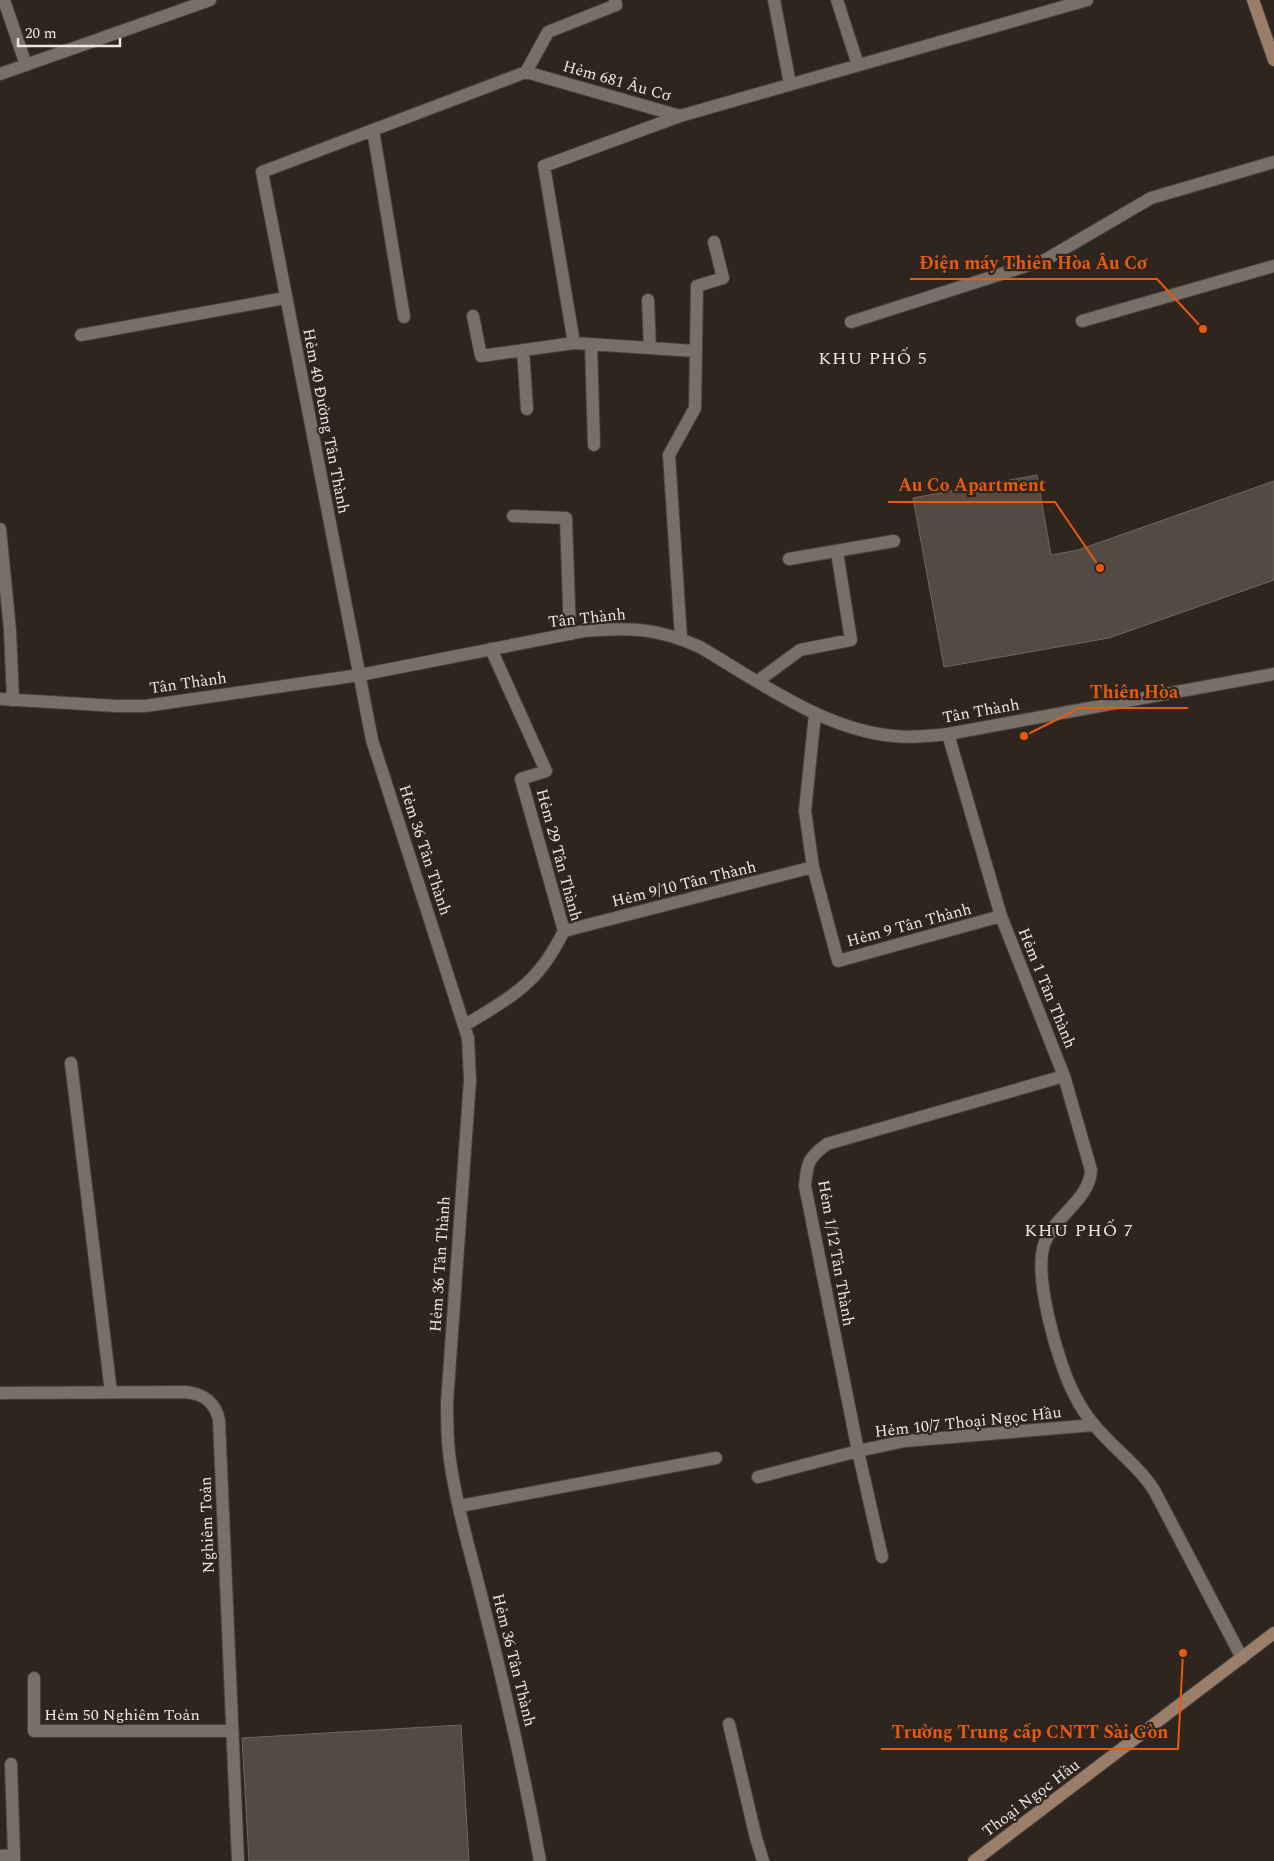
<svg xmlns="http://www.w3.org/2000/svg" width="1274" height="1861" font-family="Spectral,serif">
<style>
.building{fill:#534b43;stroke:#6f665d}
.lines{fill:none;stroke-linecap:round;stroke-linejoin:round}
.service-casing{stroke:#48423c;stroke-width:14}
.minor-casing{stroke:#48423c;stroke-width:14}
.tertiary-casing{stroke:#48423c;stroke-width:14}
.secondary-casing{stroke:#48423c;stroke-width:14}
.service{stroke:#786f66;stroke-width:12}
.minor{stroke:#786f66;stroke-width:12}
.tertiary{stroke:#786f66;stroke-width:12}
.secondary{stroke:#9a7e6a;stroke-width:12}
.labels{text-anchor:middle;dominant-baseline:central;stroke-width:4.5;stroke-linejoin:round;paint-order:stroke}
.street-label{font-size:16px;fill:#ebe6e1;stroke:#2d251e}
.neighbourhood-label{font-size:18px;letter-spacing:1px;fill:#ebe6e1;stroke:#2d251e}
.leader{fill:none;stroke:#e8590c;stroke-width:2}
.callout-dot{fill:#e8590c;stroke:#2d251e;stroke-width:2}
.callout-label{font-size:18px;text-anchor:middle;font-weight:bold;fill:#e8590c;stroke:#2d251e;stroke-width:4.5;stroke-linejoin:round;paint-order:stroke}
</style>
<rect width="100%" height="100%" fill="#2d251e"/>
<path class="building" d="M1037,475l14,80 27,-5 196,-69v99l-165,58 -165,29 -31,-169z
M461,1725l8,136h-220l-7,-123z"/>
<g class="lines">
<defs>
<path id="service" d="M4,0l22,65
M774,0l16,84
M837,0l21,65
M526,72l22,-40 68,-27 -1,-5
M0,74l210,-74
M680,116l-136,50 30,177 121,8
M373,130l31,187
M648,300l2,48
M473,316l8,40 93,-13
M1082,321l192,-55
M851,322l194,-62 106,-62 123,-36
M81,335l204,-37
M591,344l3,101
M523,350l4,59
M513,516l53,2 4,116
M789,559l105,-18
M681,638l-12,-183 26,-47 2,-122 26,-8 -9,-36
M758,681l42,-31 51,-10 -14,-88
M815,714l-10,97 8,56 25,94 163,-45
M948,734l53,182 63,160 27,94c-1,29 -36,46 -46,72 -13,32 13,121 29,152 5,10 13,23 21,32 18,22 43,39 59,64l88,168
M564,931l249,-64
M465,1025c28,-17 60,-34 79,-61 8,-10 14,-22 20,-33l-43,-152 25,-8 -55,-122
M71,1063l40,329
M758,1477l100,-26 47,-10 189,-16
M460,1506l256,-48
M882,1557l-24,-106 -53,-265c2,-23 3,-28 22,-42l237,-68
M34,1678v53h198
M729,1724l27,114 7,23
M11,1764l3,91
M0,1856l14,-1v6
M540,1861c-15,-83 -33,-164 -54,-246 -12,-51 -29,-104 -36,-155 -3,-19 -3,-38 -3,-57l23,-323 -2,-42 -96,-298 -110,-568 264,-100 154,44 407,-116"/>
<path id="minor" d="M0,529l10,101 3,70
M0,1393l186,-1c18,2 29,10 33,28l19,441"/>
<path id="tertiary" d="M0,699l117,7h28l215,-31 224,-44c45,-4 74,-3 116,16 58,34 124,83 194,89 18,2 36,0 54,-2l326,-60"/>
<path id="secondary" d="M1253,0l21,60
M974,1861l300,-228"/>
</defs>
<use href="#service" class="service-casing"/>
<use href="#minor" class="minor-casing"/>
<use href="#tertiary" class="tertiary-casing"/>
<use href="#secondary" class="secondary-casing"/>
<use href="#service" class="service"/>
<use href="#minor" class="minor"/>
<use href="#tertiary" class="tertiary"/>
<use href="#secondary" class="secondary"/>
</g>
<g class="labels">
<g class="street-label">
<text transform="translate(617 81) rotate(16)">Hẻm 681 Âu Cơ</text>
<text transform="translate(326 421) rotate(79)">Hẻm 40 Đường Tân Thành</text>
<text transform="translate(587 618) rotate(-6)">Tân Thành</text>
<text transform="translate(188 683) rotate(-8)">Tân Thành</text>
<text transform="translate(981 711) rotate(-10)">Tân Thành</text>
<text transform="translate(425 850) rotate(72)">Hẻm 36 Tân Thành</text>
<text transform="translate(559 855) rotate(75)">Hẻm 29 Tân Thành</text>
<text transform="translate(684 884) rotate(-14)">Hẻm 9/10 Tân Thành</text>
<text transform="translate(909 925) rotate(-15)">Hẻm 9 Tân Thành</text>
<text transform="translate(1047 988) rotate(68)">Hẻm 1 Tân Thành</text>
<text transform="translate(836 1253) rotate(80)">Hẻm 1/12 Tân Thành</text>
<text transform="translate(440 1264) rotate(-86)">Hẻm 36 Tân Thành</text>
<text transform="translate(968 1422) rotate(-6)">Hẻm 10/7 Thoại Ngọc Hầu</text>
<text transform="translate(207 1525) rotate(-92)">Nghiêm Toản</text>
<text transform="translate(514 1660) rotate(76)">Hẻm 36 Tân Thành</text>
<text x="122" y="1715">Hẻm 50 Nghiêm Toản</text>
<text transform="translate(1031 1798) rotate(-37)">Thoại Ngọc Hầu</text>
</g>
<g class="neighbourhood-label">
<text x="873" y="358">KHU PHỐ 5</text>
<text x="1079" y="1230">KHU PHỐ 7</text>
</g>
</g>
<path class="leader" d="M1203 329L1157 279H910M1100 568L1055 502H888M1024 736L1080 708H1188M1183 1653L1178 1749H881"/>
<g class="callout-dot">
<circle cx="1203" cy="329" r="5"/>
<circle cx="1100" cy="568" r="5"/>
<circle cx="1024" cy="736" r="5"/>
<circle cx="1183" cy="1653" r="5"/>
</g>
<g class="callout-label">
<text x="1033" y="269">Điện máy Thiên Hòa Âu Cơ</text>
<text x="972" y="491">Au Co Apartment</text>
<text x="1134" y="698">Thiên Hòa</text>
<text x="1030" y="1738">Trường Trung cấp CNTT Sài Gòn</text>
</g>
<path d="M18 38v8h102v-8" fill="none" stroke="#ebe6e1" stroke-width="2.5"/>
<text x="25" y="38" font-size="15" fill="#ebe6e1" stroke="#2d251e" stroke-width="4" paint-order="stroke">20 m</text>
</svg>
